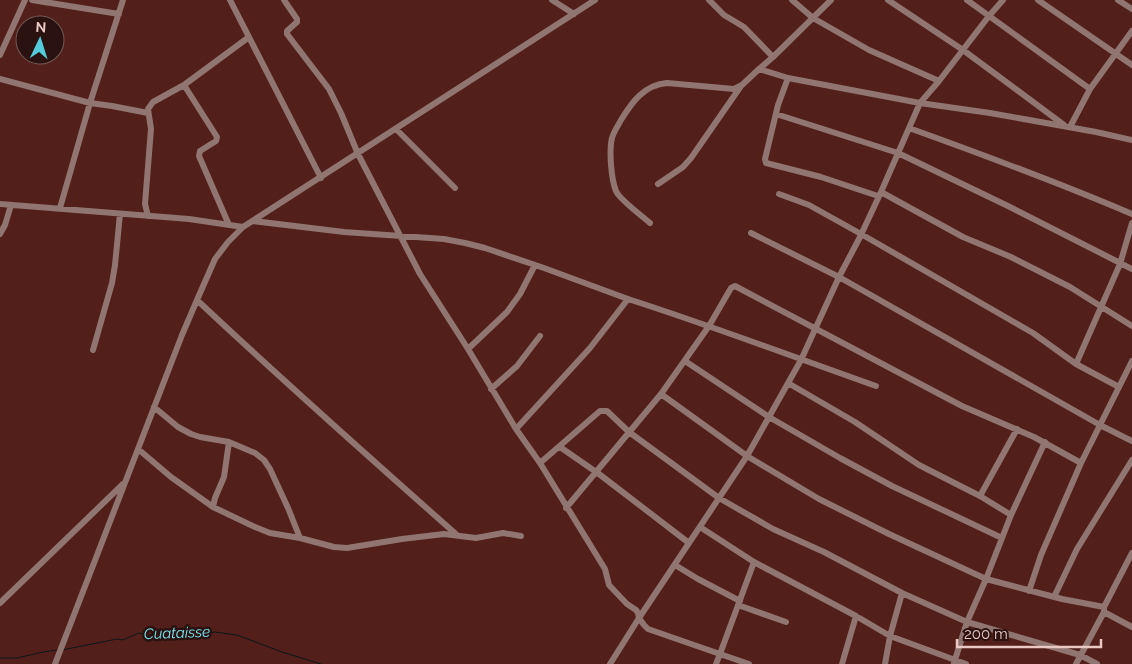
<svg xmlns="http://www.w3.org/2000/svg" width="1132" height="664" font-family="Raleway,sans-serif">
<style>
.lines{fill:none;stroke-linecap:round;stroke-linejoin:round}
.stream{stroke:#0a181a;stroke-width:1}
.minor{stroke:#907571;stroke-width:6}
.labels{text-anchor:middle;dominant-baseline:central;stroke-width:5;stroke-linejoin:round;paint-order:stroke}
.water-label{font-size:15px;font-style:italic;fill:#79e8f7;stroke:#29120f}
</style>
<rect width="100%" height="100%" fill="#521f1a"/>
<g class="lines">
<path class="stream" d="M62,650l55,-11 6,1 16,-7 9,2 33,-2 24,1 10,-2 22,3 45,17 39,12
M0,658h17l26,-6 15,-2"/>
<path class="minor" d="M32,0l87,14
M230,0l91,178
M284,0l13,19v3l-10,9v3l42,55 12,24 17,41 62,120 48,75 48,80 24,34 65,106 4,16 18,19 9,6 2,3 1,5 -29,46
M552,0l22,14
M709,0l15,15 20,12 29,30
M792,0l21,18 56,32 70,31
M831,0l-58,57 -14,12 29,9 132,25 70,10 106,19 36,8
M888,0l75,50 101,75
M967,0l123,89
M1038,0l94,65
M1118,0l14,9
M0,55l25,-55
M788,78l-10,27 -13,54 1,4 55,14 57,19
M0,79l90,24 22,3 36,7
M184,85l33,52 -1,4 -16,10 -1,5 30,69
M776,114l122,39 112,54 122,62
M1070,127l20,-38 42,-58
M909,128c75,27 150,55 223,86
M396,129l59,59
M658,184l25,-17 8,-9 50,-72
M881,192l82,45 48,20 59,30 62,39
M779,194l30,11 52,29 172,99 43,31 43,23
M0,204l189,15 54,8
M60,208l30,-105 33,-103
M148,216l-3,-12 6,-75 -3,-20 5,-7 31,-17 65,-48
M253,221l91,11 100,7 21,4 20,5 59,20 84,31
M650,223c-8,-7 -31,-24 -34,-32 -5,-12 -7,-41 -4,-53 2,-7 6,-12 9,-18 11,-18 23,-35 46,-37l67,6 8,-4 17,-16
M751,233l88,44 261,148 32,16
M0,234l5,-9 6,-20
M197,300c85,80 173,158 260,235
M468,349l39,-37 13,-18 15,-29
M93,350l19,-67 3,-18 5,-51
M685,361l84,56 71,41 52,28 110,52
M1076,364l44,-100 12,-41
M788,383l67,39 64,43 61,31 31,19
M491,389l26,-23 23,-30
M661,394l86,62 72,43 70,35 97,45 76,20 42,8 28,-54
M154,407l24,20 13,7 9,3 29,5 26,11 9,7 6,9 18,39 12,30
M516,429l74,-81 38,-49c84,27 166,58 248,87
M560,447l39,27 90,69
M138,449l33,28 42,30 42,20 15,6 30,5 34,9 13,1 55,-9 42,-5 32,4 27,-5 18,3
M540,463l60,-52h7l22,21 90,66 54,31 51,23 78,41 65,29 113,33 17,9
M980,496l37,-67
M213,507l2,-9 9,-21 5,-35
M566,508l95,-114 48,-68 22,-38 4,-2 227,120 72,31 47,26
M700,527l54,35 102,54 34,20 76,28
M675,565l23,14 42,22
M1029,591l12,-36 40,-92 51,-102
M1054,597l23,-48 55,-89
M0,603l123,-119
M738,605l48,17
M1104,612l28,15
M954,663l13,-41 19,-43 25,-64 34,-73
M55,664l127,-329 15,-35 18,-41 13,-17 15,-15 352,-227
M716,664l4,-10 -72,-25 -4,-4 -5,-7 108,-162 54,-96 38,-83 21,-40 21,-45 39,-89 19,-22 50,-65 14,-16
M749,664l-29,-10 34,-92
M842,664l14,-48
M885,664l5,-28 12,-43
M1076,664l28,-52v-5"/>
</g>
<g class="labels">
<g class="water-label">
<text transform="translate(177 633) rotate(-2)">Cuataisse</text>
</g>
</g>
<g transform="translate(40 40) rotate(4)"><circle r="24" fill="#29120f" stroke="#765b57"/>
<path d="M0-4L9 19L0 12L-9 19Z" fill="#53cbdb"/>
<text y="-8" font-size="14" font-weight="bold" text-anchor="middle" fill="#eac8c4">N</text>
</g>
<path d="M957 639v8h144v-8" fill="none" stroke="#eac8c4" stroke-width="2.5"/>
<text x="964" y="639" font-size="15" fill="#eac8c4" stroke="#29120f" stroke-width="4" paint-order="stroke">200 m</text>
</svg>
